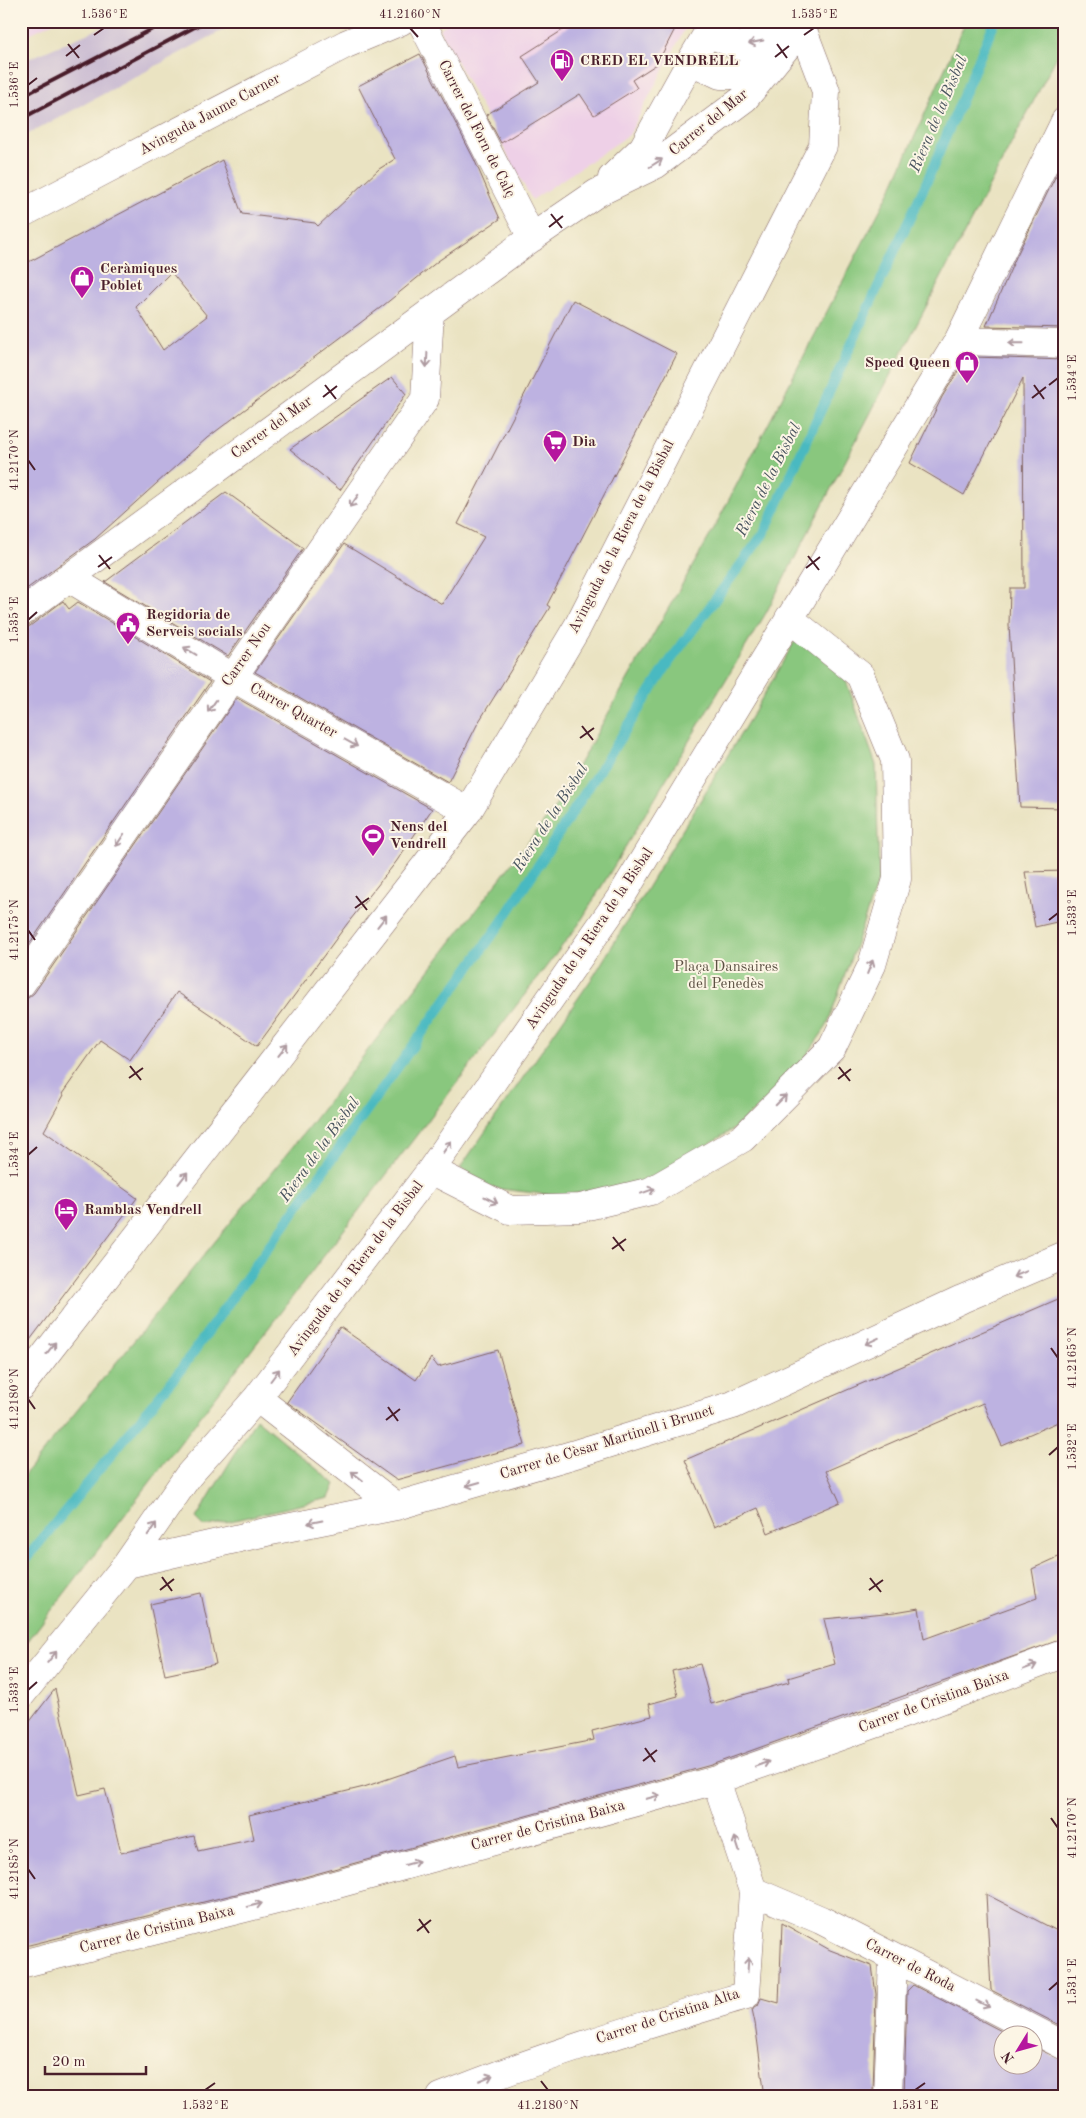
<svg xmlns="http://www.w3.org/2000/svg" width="1086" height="2118" font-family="'Old Standard TT',serif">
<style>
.built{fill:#eed0e7}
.industrial{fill:#ccbed3}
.green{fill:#89c77e;stroke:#6a7354}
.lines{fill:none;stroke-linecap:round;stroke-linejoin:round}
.stream{stroke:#4ab9c1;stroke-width:10}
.building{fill:#bdb2e1;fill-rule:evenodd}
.minor-casing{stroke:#826460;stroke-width:29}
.minor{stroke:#fff;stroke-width:28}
.rail{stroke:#4a1f2b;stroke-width:4}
.oneway{stroke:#ae9aa0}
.ticks{fill:none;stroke:#4a1f2b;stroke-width:2}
.labels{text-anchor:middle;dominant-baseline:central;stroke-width:4;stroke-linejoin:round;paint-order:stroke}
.poi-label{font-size:15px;font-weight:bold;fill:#4a1f2b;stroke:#fcf5e5;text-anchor:start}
.street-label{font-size:15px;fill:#4a1f2b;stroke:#fcf5e5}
.park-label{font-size:15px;fill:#5d5144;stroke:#fcf5e5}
.water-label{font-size:16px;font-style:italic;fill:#4a5560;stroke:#fcf5e5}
.neatline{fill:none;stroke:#4a1f2b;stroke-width:2}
.ticks-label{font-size:12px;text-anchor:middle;fill:#4a1f2b}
</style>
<rect width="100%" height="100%" fill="#fcf5e5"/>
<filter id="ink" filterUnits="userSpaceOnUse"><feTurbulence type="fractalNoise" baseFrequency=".02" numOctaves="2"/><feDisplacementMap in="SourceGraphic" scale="10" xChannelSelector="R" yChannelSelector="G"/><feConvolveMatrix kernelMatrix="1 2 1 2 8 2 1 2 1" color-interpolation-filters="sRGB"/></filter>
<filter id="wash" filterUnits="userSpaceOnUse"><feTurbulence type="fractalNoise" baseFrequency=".0096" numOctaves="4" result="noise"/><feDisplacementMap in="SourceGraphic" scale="20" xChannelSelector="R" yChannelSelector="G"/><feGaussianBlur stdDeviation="1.12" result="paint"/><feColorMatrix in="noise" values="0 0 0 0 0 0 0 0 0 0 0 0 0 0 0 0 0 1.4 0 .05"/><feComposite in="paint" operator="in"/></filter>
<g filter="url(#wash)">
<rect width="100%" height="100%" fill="#eae3c2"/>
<path class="built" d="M21,21h35l-35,17z
M451,21h238l-60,114 -97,65 -93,-171z"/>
<path class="industrial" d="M117,21h123l-219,117v-76z"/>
<path class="green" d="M966,21h99v20l-299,572 -187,311 -558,726v-171l286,-350 246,-319 159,-278 182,-349z
M797,637l47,38 32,90 3,113 -52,148 -40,58 -55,46 -88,53 -84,13 -68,-8 -32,-20 135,-194 159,-262z
M256,1419l79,65 -6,14 -124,29 -9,-9z"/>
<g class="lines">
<path class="stream" d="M21,1565l158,-193 322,-449 169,-262 94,-128 163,-352 68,-160"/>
</g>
<g id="blocks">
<path class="building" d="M577,21h102l-22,43 -25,16 5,8 -43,27 -14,-21 -79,49 -15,-28 53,-33 -17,-26z
M420,54l54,105 26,60 -62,42 -54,44 -177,133 -112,101 -74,54v-327l201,-106 20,54 73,9 3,3 61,-57 16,-10 -37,-73zM171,272l36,44 -44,34 -27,-43z
M1065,157v171l-79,-2 30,-69z
M573,300l104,54 -130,251 3,2 -72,116 -30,59 -193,-110 89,-128 98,60 42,-67 -26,-13z
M973,357l92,3v448l-45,-1 -11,-182 1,-37h14l-1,-210 -59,117 -54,-32 32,-66 21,-34h7z
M392,377l14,17 -66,96 -50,-41z
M226,492l77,56 -75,108 -123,-74z
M63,601l6,8 9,-7 132,80 -189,274v-328l9,-2z
M237,698l195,111 -36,53 -49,62 -90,122 -80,-54 -47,68 -30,-20 -38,54 2,1 -20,36 93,67 -116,154v-353l7,-1 6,-5z
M1065,871v49l-30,7 -10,-55z
M1065,1296v123l-63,27 -19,-43 -157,68 14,31 -72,31 -10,-25 -44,19 -29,-67z
M340,1327l76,53 15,-22 7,9 60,-17 27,95 -129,35 -109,-78z
M1065,1554v84l-354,127 -410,113 -280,69v-214l34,-44 24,106 26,-6 16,64 73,-17 4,15 56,-12 -5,-24 115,-28 91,-31 3,11 136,-27 -2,-9 60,-15 -3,-12 29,-8 -6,-25 28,-7 11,40 78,-22 -1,-4 47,-14 -11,-45 71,-7 24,-4 5,31 113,-41 -5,-29z
M201,1593l15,71 -51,11 -15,-71z
M986,1894l79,41v93l-74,-38z
M782,1923l48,27 42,16 4,28 -3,98 -46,5h-62l-10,-74 -3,-14 6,-4 3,-7 18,5z
M913,1985l98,51h-7v30h30v-19l31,14v36h-161l3,-106z"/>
</g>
</g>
<g filter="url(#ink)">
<use href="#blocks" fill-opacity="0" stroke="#826460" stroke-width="1"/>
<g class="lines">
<defs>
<path id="minor" d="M421,21l111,217
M708,33l30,13 30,-6 30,-11
M691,61l29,14h22l28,-17
M612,178l31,-30 48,-87 24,-40
M21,214l325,-170 55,-23
M958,341l107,3
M69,578l163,99 236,134
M21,613l516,-379 60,-41 58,-28 90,-67 57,-70
M21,984l404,-585 5,-87
M431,1170l79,40 70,-2 71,-17 92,-53 89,-90 40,-83 25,-86 -2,-119 -35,-85 -71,-57
M21,1386l447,-575 110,-185 245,-480 3,-55 -24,-63
M257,1398l139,108
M127,1564l139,-32 130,-26 176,-51 161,-50 229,-106 103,-44
M21,1695l106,-131 61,-88 69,-78 174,-228 190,-273 337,-556 107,-220
M753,1891l68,29 244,126
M21,1964l284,-71 411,-113 193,-68 156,-59
M441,2097c100,-41 202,-71 305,-102l7,-104 -37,-111
M888,2097l5,-139"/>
</defs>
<use href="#minor" class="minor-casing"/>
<use href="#minor" class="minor"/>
<path class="rail" d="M21,97l147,-76
M21,119l185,-98"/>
</g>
<defs><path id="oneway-shaft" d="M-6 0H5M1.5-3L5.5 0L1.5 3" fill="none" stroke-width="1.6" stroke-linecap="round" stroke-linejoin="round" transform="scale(1.25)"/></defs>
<g class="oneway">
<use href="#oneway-shaft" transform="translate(756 42) rotate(168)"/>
<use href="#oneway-shaft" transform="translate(656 163) rotate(-32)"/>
<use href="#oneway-shaft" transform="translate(1016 343) rotate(-179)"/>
<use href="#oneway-shaft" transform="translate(427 360) rotate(93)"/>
<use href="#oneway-shaft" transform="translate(354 501) rotate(125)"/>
<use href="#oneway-shaft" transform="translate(190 651) rotate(-149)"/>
<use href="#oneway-shaft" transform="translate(212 706) rotate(125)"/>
<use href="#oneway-shaft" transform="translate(351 743) rotate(29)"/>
<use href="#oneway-shaft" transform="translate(120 840) rotate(124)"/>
<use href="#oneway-shaft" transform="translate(382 921) rotate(-52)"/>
<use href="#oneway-shaft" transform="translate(870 967) rotate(-68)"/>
<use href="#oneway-shaft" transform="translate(283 1050) rotate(-52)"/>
<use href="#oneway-shaft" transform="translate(781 1100) rotate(-45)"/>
<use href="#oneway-shaft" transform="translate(447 1147) rotate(-55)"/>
<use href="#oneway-shaft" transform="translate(183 1178) rotate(-52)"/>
<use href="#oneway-shaft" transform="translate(648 1191) rotate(-20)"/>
<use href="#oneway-shaft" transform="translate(491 1200) rotate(27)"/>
<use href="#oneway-shaft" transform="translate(1020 1274) rotate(157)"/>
<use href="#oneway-shaft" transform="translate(872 1341) rotate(155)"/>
<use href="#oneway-shaft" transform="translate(51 1348) rotate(-52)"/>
<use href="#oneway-shaft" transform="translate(275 1375) rotate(-53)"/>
<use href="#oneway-shaft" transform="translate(357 1476) rotate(-142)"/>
<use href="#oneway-shaft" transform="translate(473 1484) rotate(164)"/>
<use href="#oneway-shaft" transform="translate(315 1522) rotate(169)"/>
<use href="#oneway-shaft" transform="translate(152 1529) rotate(-55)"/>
<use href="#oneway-shaft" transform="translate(52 1657) rotate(-51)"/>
<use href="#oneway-shaft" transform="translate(1030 1667) rotate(-21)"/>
<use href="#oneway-shaft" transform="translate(762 1764) rotate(-19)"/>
<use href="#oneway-shaft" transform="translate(653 1797) rotate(-15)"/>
<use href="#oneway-shaft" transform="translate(737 1844) rotate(-108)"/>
<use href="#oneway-shaft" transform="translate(412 1863) rotate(-15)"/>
<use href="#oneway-shaft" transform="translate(255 1905) rotate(-14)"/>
<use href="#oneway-shaft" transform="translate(748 1965) rotate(-86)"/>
<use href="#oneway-shaft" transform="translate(983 2004) rotate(27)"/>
<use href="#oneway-shaft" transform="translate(486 2078) rotate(-22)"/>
</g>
</g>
<path class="ticks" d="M410,28l8,9M94,35l10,-7M804,35l10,-7M68,44l11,14M777,44l10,14M66,56l14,-11M775,57l14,-11M28,85l9,-7M551,214l11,14M549,227l14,-11M325,385l11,14M1034,385l10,14M1049,385l9,-7M323,397l14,-11M1032,398l14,-11M28,460l7,10M99,555l11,14M808,556l11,14M98,567l14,-10M806,568l14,-11M28,620l9,-8M582,726l11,14M580,738l14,-10M356,896l11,14M355,908l14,-10M1049,920l9,-7M28,930l7,10M130,1066l11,14M839,1067l11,14M129,1078l14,-10M838,1079l13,-10M28,1155l9,-8M613,1237l11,14M612,1249l14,-10M1051,1348l7,10M28,1399l7,10M388,1407l10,14M386,1420l14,-11M1049,1455l9,-8M162,1577l10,14M870,1578l11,14M160,1590l14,-11M869,1590l14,-10M28,1690l9,-8M645,1748l10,14M643,1761l14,-11M1051,1818l7,10M28,1869l7,10M419,1919l10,14M417,1931l14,-11M1049,1990l9,-8M541,2081l7,9M205,2090l10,-7M915,2090l10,-7"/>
<defs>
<symbol id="fuel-pin" viewBox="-11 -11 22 30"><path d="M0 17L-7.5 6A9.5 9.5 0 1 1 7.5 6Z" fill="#b5179e" stroke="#fcf5e5"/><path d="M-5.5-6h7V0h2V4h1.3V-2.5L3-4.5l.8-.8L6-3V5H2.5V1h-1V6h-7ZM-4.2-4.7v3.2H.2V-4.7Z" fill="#fff"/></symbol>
<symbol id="shop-pin" viewBox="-11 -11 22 30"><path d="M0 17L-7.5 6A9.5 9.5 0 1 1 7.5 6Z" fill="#b5179e" stroke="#fcf5e5"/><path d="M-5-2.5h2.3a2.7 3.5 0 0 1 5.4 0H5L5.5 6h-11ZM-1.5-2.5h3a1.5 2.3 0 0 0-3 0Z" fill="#fff"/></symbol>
<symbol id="supermarket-pin" viewBox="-11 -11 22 30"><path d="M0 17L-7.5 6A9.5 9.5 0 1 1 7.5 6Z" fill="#b5179e" stroke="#fcf5e5"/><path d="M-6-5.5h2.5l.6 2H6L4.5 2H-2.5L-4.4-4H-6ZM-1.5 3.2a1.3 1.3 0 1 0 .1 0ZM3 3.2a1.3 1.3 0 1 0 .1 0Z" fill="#fff"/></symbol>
<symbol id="civic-pin" viewBox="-11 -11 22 30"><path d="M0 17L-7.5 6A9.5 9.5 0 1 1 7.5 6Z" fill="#b5179e" stroke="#fcf5e5"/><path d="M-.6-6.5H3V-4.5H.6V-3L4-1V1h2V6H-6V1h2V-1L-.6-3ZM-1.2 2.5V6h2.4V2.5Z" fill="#fff"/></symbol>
<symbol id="stadium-pin" viewBox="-11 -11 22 30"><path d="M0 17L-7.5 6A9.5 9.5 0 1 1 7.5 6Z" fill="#b5179e" stroke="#fcf5e5"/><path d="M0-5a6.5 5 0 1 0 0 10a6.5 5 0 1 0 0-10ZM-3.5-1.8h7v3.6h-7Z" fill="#fff"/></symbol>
<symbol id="hotel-pin" viewBox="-11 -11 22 30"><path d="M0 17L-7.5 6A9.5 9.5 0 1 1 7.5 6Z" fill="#b5179e" stroke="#fcf5e5"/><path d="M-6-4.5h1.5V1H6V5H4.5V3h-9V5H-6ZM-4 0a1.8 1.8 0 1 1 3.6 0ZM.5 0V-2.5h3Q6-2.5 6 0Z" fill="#fff"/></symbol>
</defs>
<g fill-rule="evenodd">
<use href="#fuel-pin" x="548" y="47" width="28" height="38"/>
<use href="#shop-pin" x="68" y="264" width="28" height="38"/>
<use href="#shop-pin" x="953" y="349" width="28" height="38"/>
<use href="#supermarket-pin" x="541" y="428" width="28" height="38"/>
<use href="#civic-pin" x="114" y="610" width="28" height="38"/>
<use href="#stadium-pin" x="359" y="822" width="28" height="38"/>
<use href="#hotel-pin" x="52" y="1196" width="28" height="38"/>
</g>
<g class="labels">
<g class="poi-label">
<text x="580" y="61">CRED EL VENDRELL</text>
<text x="100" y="269">Ceràmiques<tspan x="100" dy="17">Poblet</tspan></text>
<text x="950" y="363" text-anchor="end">Speed Queen</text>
<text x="572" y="442">Dia</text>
<text x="146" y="615">Regidoria de<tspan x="146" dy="17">Serveis socials</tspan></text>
<text x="390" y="827">Nens del<tspan x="390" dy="17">Vendrell</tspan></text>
<text x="84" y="1210">Ramblas Vendrell</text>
</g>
<g class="street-label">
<text transform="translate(210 115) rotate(-28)">Avinguda Jaume Carner</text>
<text transform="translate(709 123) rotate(-39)">Carrer del Mar</text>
<text transform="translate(476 129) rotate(63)">Carrer del Forn de Calç</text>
<text transform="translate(272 428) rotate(-36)">Carrer del Mar</text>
<text transform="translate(622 537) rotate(-63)">Avinguda de la Riera de la Bisbal</text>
<text transform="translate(247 655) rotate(-55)">Carrer Nou</text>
<text transform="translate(293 711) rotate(29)">Carrer Quarter</text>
<text transform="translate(590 939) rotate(-56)">Avinguda de la Riera de la Bisbal</text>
<text transform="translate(356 1269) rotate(-53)">Avinguda de la Riera de la Bisbal</text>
<text transform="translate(607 1443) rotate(-17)">Carrer de Cèsar Martinell i Brunet</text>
<text transform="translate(934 1702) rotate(-20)">Carrer de Cristina Baixa</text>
<text transform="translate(548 1826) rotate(-15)">Carrer de Cristina Baixa</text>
<text transform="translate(157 1930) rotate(-14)">Carrer de Cristina Baixa</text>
<text transform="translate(910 1966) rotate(27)">Carrer de Roda</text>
<text transform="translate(668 2017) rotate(-18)">Carrer de Cristina Alta</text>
</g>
<g class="park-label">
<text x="726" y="967">Plaça Dansaires<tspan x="726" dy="17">del Penedès</tspan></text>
</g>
<g class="water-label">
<text transform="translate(939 114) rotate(-67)">Riera de la Bisbal</text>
<text transform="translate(769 480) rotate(-63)">Riera de la Bisbal</text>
<text transform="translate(551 818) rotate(-57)">Riera de la Bisbal</text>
<text transform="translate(320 1150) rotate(-54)">Riera de la Bisbal</text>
</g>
</g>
<rect width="1086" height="2118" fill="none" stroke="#fcf5e5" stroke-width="55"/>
<g transform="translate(1018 2050) rotate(233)"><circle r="24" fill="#fcf5e5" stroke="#b59f9b"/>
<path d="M0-4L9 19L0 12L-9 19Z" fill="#b5179e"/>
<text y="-8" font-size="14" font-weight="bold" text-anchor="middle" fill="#4a1f2b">N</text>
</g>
<path d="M45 2066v8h101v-8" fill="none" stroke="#4a1f2b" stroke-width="2.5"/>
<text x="52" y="2066" font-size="15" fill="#4a1f2b" stroke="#fcf5e5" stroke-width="4" paint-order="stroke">20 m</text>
<rect x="28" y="28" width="1030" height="2062" class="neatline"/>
<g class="ticks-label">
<text x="104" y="18">1.536°E</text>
<text x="410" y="18">41.2160°N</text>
<text x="814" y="18">1.535°E</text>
<text transform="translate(14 85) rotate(-90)" y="4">1.536°E</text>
<text transform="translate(1072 378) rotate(-90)" y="4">1.534°E</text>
<text transform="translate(14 460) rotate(-90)" y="4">41.2170°N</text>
<text transform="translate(14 620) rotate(-90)" y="4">1.535°E</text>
<text transform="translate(1072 913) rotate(-90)" y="4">1.533°E</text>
<text transform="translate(14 930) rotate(-90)" y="4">41.2175°N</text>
<text transform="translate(14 1155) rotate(-90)" y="4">1.534°E</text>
<text transform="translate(1072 1358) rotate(-90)" y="4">41.2165°N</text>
<text transform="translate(14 1399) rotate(-90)" y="4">41.2180°N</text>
<text transform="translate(1072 1447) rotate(-90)" y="4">1.532°E</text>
<text transform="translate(14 1690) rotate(-90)" y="4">1.533°E</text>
<text transform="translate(1072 1828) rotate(-90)" y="4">41.2170°N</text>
<text transform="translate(14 1869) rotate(-90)" y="4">41.2185°N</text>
<text transform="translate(1072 1982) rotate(-90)" y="4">1.531°E</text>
<text x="205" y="2109">1.532°E</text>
<text x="548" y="2109">41.2180°N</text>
<text x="915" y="2109">1.531°E</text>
</g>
</svg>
